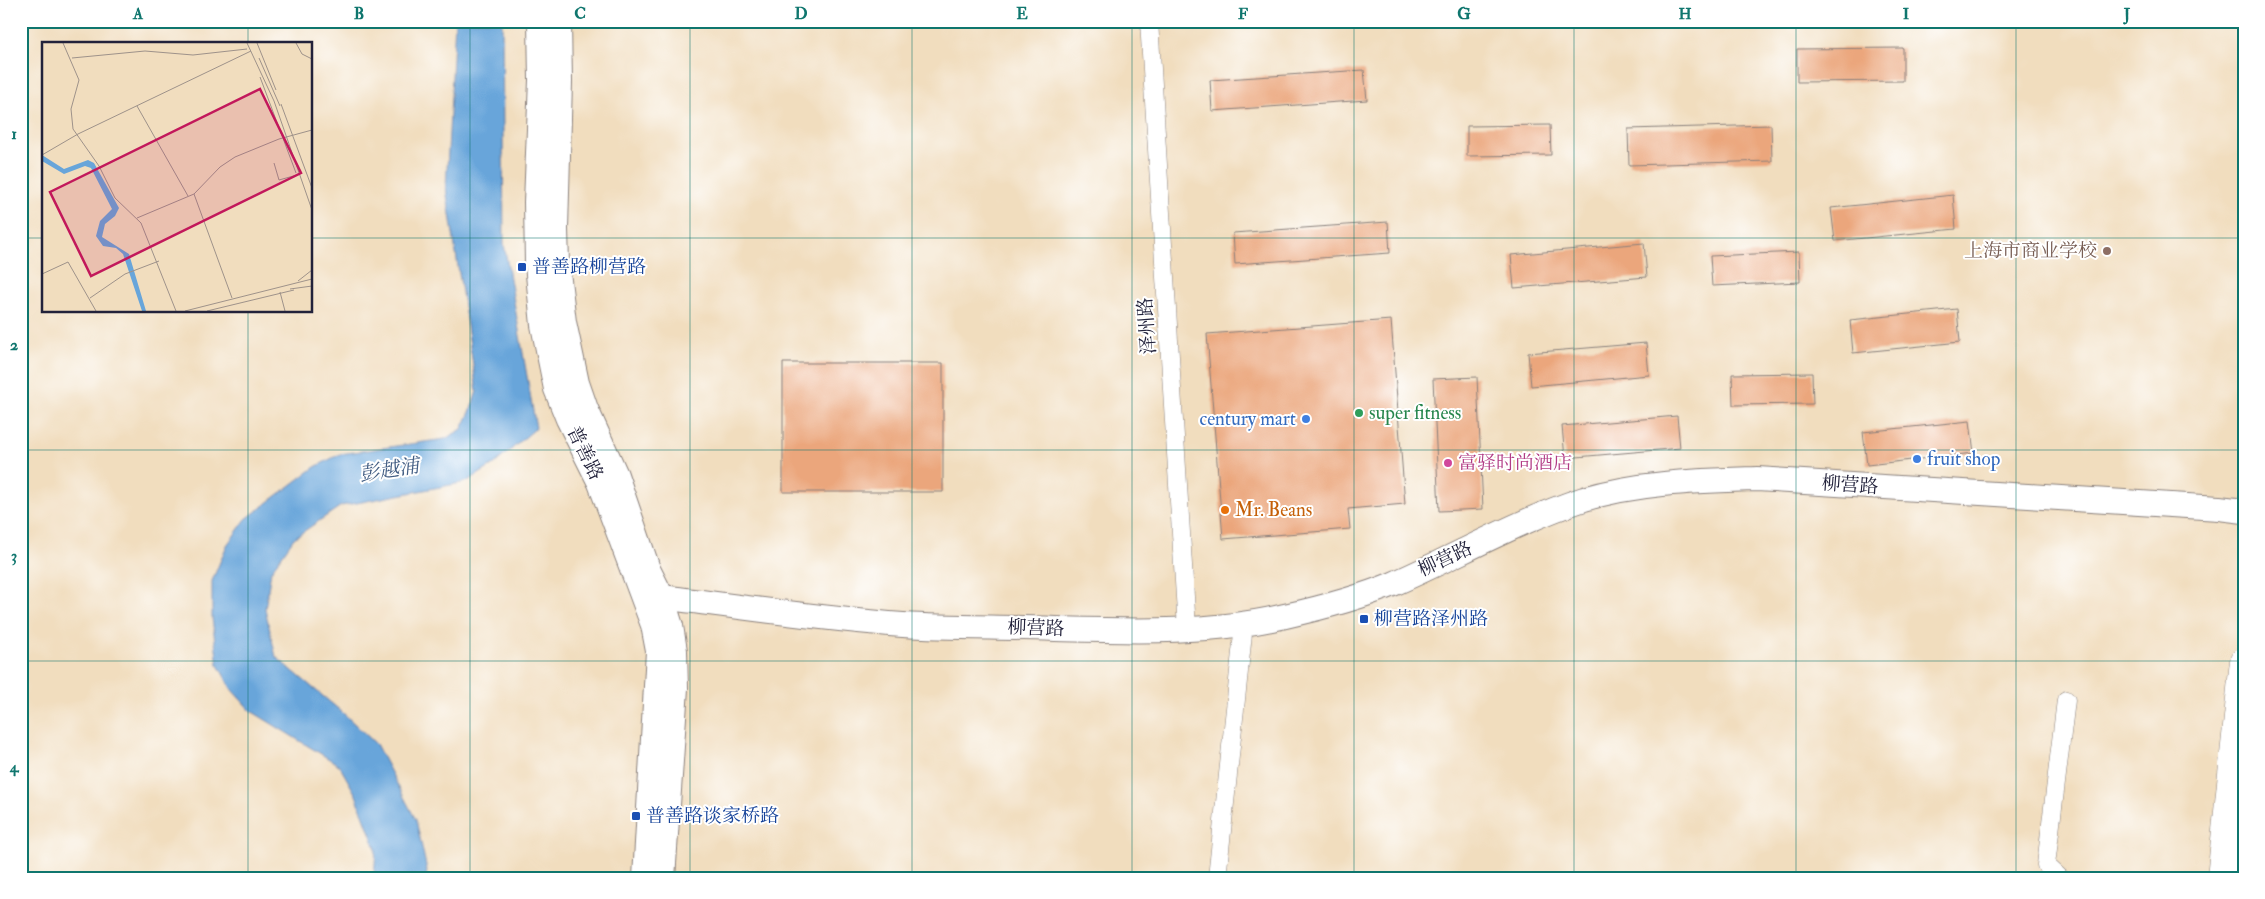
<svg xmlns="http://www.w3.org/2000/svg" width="2265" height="899" font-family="'IM FELL Double Pica','Noto Serif SC',serif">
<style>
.water{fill:#68a5da;stroke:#45648a}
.building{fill:#eba67c}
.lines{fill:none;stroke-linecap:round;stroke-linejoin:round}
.minor-casing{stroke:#8a807c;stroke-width:19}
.secondary-casing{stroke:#8a807c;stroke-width:26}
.primary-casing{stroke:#8a807c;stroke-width:29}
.trunk-casing{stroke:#8a807c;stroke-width:29}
.minor{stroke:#fff;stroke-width:18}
.secondary{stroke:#fff;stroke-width:24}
.primary{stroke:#fff;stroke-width:28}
.trunk{stroke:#fff;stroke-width:28}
.grid{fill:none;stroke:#0f766e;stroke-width:1;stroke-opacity:0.55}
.education-dot{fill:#8d6e63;stroke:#fff;stroke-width:2}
.transit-dot{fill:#1a4fb4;stroke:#fff;stroke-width:2}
.leisure-dot{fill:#2e9e5b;stroke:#fff;stroke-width:2}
.shop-dot{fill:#3f7fe0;stroke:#fff;stroke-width:2}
.hotel-dot{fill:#d1479c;stroke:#fff;stroke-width:2}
.food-dot{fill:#e8710a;stroke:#fff;stroke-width:2}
.labels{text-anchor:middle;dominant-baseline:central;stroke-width:4;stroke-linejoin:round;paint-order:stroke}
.education-label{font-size:19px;fill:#785e54;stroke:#fff;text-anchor:end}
.transit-label{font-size:19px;fill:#164399;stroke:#fff;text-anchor:start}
.street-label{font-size:19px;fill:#22223b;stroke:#fff}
.leisure-label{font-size:19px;fill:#27864d;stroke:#fff;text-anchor:start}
.shop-label{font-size:19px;fill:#366cbe;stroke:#fff;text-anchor:end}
.hotel-label{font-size:19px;fill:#b23c85;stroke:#fff;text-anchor:start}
.food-label{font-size:19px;fill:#c56008;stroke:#fff;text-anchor:start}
.water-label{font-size:20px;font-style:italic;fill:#425d83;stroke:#fff}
.inset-road{fill:none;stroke:#9e928a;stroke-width:1}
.view{fill:#c2185b;fill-opacity:0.15;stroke:#c2185b;stroke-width:2.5}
.inset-edge{fill:none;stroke:#22223b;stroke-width:2.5}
.neatline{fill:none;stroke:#0f766e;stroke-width:2}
.grid-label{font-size:16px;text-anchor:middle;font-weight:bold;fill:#0f766e}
</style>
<rect width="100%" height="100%" fill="#fff"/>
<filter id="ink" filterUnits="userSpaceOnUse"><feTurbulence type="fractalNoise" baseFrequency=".02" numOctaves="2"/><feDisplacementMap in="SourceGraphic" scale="10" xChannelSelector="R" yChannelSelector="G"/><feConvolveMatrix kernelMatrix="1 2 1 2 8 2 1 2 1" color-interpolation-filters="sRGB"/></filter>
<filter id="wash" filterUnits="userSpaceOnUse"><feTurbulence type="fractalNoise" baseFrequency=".0096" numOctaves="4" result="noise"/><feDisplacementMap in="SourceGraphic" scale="20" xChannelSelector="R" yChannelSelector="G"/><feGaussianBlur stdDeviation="1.12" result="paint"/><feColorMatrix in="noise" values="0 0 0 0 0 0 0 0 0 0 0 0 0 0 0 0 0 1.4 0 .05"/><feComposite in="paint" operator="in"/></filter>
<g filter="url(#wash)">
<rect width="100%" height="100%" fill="#f1ddbe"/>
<path class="water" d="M455,21h47l2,223 32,184 -44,38 -26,16 -125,24 -47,32 -23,33 -6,38 11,48 66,55 34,32 40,76 11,50 -1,8h-52l2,-29 -20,-54 -17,-30 -88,-54 -19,-21 -14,-25 -6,-47v-37l15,-36 19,-26 69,-52 25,-13 105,-15 17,-10 8,-17 7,-21 -31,-203z"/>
<g id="blocks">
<path class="building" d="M1903,48v33l-106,1v-33z
M1364,70l3,30 -155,11 -2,-31z
M1550,125l1,30 -84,1v-30z
M1771,125l1,36 -143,4 -1,-36z
M1953,195l3,34 -121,12 -4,-33z
M1388,222l2,31 -155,11 -2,-31z
M1644,243l3,34 -133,11 -3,-33z
M1799,252l1,30 -88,4 -2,-30z
M1957,309l3,33 -107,11 -3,-33z
M1391,320l14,184 -57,5 2,20 -127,10 -16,-205z
M1646,343l3,32 -118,11 -3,-33z
M783,363h160v129h-160z
M1812,373l1,31 -80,1 -1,-31z
M1477,377l6,132 -44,2 -6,-132z
M1677,416l3,32 -115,10 -3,-32z
M1970,421l4,32 -107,12 -4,-33z"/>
</g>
</g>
<g filter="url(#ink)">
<use href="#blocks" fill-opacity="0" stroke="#8a807c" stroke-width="1"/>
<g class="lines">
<defs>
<path id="minor" d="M1149,21l38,608
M1217,878l27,-254
M2060,878l-14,-13 20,-165"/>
<path id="secondary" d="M540,21l1,59 -5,122 1,62 6,61 13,64 12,30 32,64 53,142 5,26 -13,227
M559,21l1,61 -4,147 1,35 7,58 13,61 9,26 30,66 32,94 14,28 9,29 4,25 1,37 -13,190
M643,597h19c80,10 160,22 241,28 50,3 101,2 152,4 76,2 155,5 230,-13 36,-8 74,-18 108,-32 64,-28 124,-63 191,-85 56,-17 115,-18 173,-20l462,29 25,3"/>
<path id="primary" d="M2221,878l23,-217"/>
<path id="trunk" d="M2239,878l5,-26"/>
</defs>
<use href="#minor" class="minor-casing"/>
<use href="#secondary" class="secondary-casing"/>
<use href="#primary" class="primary-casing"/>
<use href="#trunk" class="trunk-casing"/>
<use href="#minor" class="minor"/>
<use href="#secondary" class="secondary"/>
<use href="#primary" class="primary"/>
<use href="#trunk" class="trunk"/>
</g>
</g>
<path class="grid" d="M248,21v23M470,21v857M690,21v857M912,21v857M1132,21v857M1354,21v857M1574,21v857M1796,21v857M2016,21v857M21,238h23M311,238h1933M248,311v567M21,450h2223M21,661h2223"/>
<circle class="education-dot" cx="2107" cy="251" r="5"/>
<g class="transit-dot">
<rect x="517" y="262" width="10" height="10" rx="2.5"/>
<rect x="1359" y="614" width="10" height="10" rx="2.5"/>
<rect x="631" y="811" width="10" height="10" rx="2.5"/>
</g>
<circle class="leisure-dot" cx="1359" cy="413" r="5"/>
<g class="shop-dot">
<circle cx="1306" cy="419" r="5"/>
<circle cx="1917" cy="459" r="5"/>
</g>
<circle class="hotel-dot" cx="1448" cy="463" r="5"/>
<circle class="food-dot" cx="1225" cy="510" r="5"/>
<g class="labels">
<g class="education-label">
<text x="2097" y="251">上海市商业学校</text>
</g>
<g class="transit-label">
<text x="532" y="267">普善路柳营路</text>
<text x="1374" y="619">柳营路泽州路</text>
<text x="646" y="816">普善路谈家桥路</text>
</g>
<g class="street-label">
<text transform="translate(1147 326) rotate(-94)">泽州路</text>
<text transform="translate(585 453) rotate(64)">普善路</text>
<text transform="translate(1850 485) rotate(4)">柳营路</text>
<text transform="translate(1445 559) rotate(-25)">柳营路</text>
<text transform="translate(1036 628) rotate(2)">柳营路</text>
</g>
<g class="leisure-label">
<text x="1369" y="413">super fitness</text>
</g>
<g class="shop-label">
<text x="1296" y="419">century mart</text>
<text x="1927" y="459" text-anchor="start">fruit shop</text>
</g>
<g class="hotel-label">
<text x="1458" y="463">富驿时尚酒店</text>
</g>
<g class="food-label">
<text x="1235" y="510">Mr. Beans</text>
</g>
<g class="water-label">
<text transform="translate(389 470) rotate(-9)">彭越浦</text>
</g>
</g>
<g transform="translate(42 42)">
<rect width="270" height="270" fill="#f1ddbe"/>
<path d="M0,113l22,14 24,-9 6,3 25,45 -4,8 -10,8 -3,13 27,17 17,57h-4l-19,-57 -7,-6 -13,-2 -7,-10 4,-15 12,-12 -21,-41 -6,-2 -21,8 -22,-13z" fill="#68a5da"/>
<path class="inset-road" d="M21,1l16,37 -8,29 2,20 26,37 16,32 26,25 35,88M205,1l27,58 38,109M215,1l19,47M254,1l6,11 10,5M30,16l73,-7 48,4 54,-6M217,16l21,48M218,35l36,96M239,62l31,84M95,64l51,90M0,113l36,-21 173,-83M232,121l5,17 18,-5M152,152l38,104M95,176l57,-24 26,-27 15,-10 44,-18 33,-9M0,232l26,-12 28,49M256,239l14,-11M248,247l22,-3M238,250l5,19M48,256l35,-24 34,-13M143,269l127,-32M165,269l87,-21"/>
<path class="view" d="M218,47l41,84 -210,103 -41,-84z"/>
<rect width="270" height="270" class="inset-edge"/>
</g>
<rect width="2265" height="899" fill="none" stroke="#fff" stroke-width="55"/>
<rect x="28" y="28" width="2210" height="844" class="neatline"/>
<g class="grid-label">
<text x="138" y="19">A</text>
<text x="359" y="19">B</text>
<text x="580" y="19">C</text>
<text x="801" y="19">D</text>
<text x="1022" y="19">E</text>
<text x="1243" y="19">F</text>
<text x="1464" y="19">G</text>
<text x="1685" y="19">H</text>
<text x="1906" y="19">I</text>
<text x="2127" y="19">J</text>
<text x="14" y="139">1</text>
<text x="14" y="350">2</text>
<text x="14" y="561">3</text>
<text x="14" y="772">4</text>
</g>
</svg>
